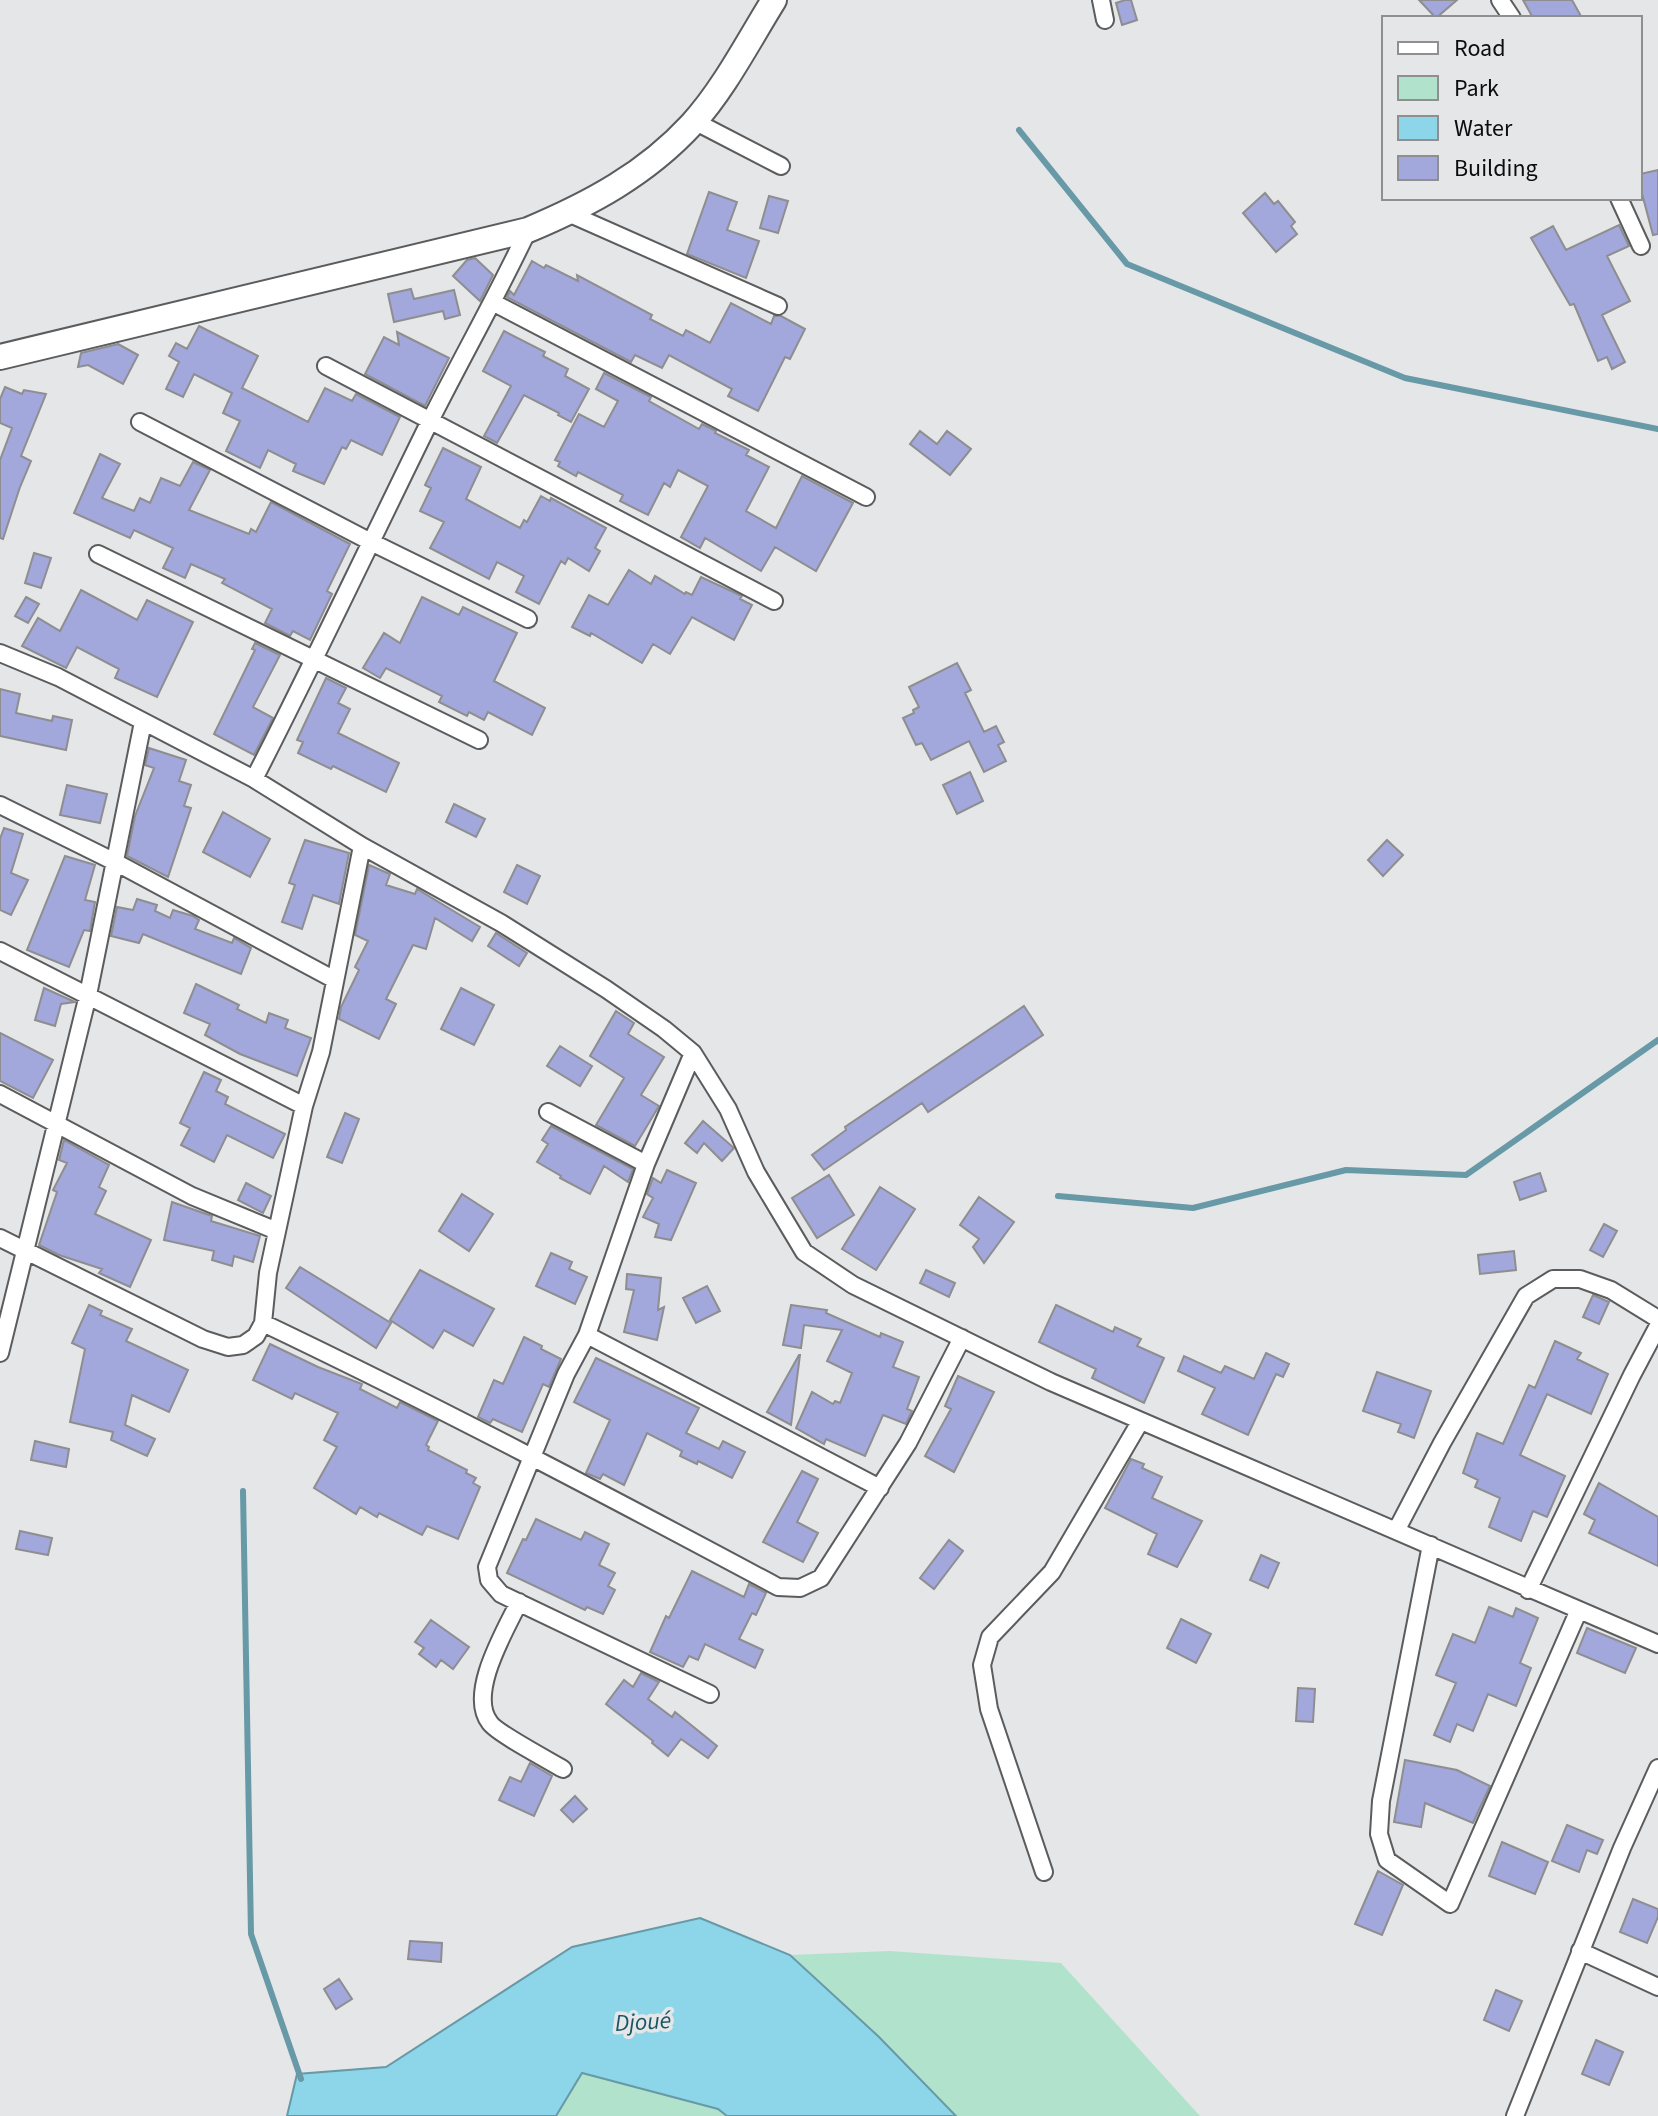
<svg xmlns="http://www.w3.org/2000/svg" width="1658" height="2116" font-family="'Source Sans 3',sans-serif">
<style>
.green{fill:#b1e3cc}
.water{fill:#8dd5e8;stroke:#6799a7;stroke-width:2}
.lines{fill:none;stroke-linecap:round;stroke-linejoin:round}
.stream{stroke:#6799a7;stroke-width:6}
.building{fill:#a2a7dc;stroke:#8e8e90;stroke-width:2}
.street-casing{stroke:#5b5c5e;stroke-width:20}
.secondary-casing{stroke:#5b5c5e;stroke-width:28}
.street{stroke:#fff;stroke-width:16}
.secondary{stroke:#fff;stroke-width:24}
.labels{text-anchor:middle;dominant-baseline:central;stroke-width:7;stroke-linejoin:round;paint-order:stroke}
.water-label{font-size:24px;font-style:italic;fill:#195563;stroke:#e5e6e8}
</style>
<rect width="100%" height="100%" fill="#e5e6e8"/>
<path class="green" d="M890,1951l171,12 139,153h-244l-78,-80 -88,-81z
M582,2073l136,36 9,7h-171z"/>
<path class="water" d="M700,1918l90,37 88,81 78,80h-229l-9,-7 -136,-36 -26,43h-269l10,-42 89,-7 186,-120z"/>
<g class="lines">
<path class="stream" d="M1019,130l108,134 278,114 253,51
M1058,1196l135,12 153,-38 120,5 192,-135
M243,1491l8,443 50,145"/>
</g>
<path class="building" d="M1125,0h6l6,20 -15,5 -6,-22z
M1419,0h38l-21,18z
M1523,0h49l10,18h-49z
M1658,170v64l-5,1 -13,-49v-12z
M709,192l28,10 -10,28 32,11 -13,37 -59,-24z
M1265,193l9,11 4,-3 17,21 -4,4 6,8 -21,18 -33,-39z
M769,196l19,5 -10,32 -18,-5z
M1619,225l10,21 -22,10 23,45 -28,14 23,47 -13,7 -5,-12 -9,4 -24,-57 -4,1 -39,-67 22,-12 13,24z
M475,258l18,17 -13,26 -27,-25 14,-16z
M532,261l12,7 2,-3 32,16 -1,-6 75,40 -2,4 33,17 3,-6 24,13 21,-40 40,21 3,-8h7l24,13 -15,30 -5,-2 -27,54 -30,-15 4,-7 -63,-34 -7,13 -27,-13 -4,7 -124,-65 3,-6 4,4z
M411,289l3,10 40,-9 6,25 -15,4 -2,-8 -49,11 -6,-28z
M199,326l59,30 -16,32 66,34 17,-34 27,13 4,-7 44,23 -18,38 -31,-15 -5,9 -4,-2 -18,37 -31,-13 3,-7 -28,-14 -8,18 -34,-17 14,-30 -17,-8 9,-20 -38,-19 -11,23 -17,-8 13,-27 -10,-6 7,-13 11,6z
M504,331l41,21 -2,4 25,13 -3,7 24,13 -18,33 -13,-7 1,-2 -35,-18 -27,48 -13,-7 27,-50 -28,-15z
M397,332l52,26 -24,48 -60,-32 19,-37 15,8z
M118,344l20,11 -15,29 -35,-19 -10,2 3,-14z
M604,373l47,24 -2,4 50,28 3,-5 14,7 -1,2 34,17 -3,5 23,12 -23,44 30,17 26,-52 51,27 -37,68 -41,-24 -14,24 -56,-33 -5,10 -19,-11 27,-51 -30,-16 -8,17 -6,-4 -16,32 -28,-14 3,-6 -45,-23 -2,4 -18,-10 2,-4 -5,-2 24,-46 25,13 14,-26 -22,-12z
M5,387l17,7 2,-4 22,4 -25,62 10,5 -11,26 -17,52 -3,-1v-78l12,-32 -12,-5v-24z
M920,431l17,13 10,-13 24,18 -21,26 -40,-31z
M443,448l38,19 -15,32 54,29 4,-8 3,2 14,-26 9,5 1,-3 55,30 -11,20 5,3 -11,20 -21,-13 -3,6 -4,-3 -22,43 -23,-12 8,-16 -27,-14 -8,17 -59,-31 14,-26 -24,-11 11,-23 -6,-3z
M100,454l20,10 -18,34 32,13 6,-13 10,5 11,-25 19,8 13,-24 17,8 -21,40 60,24 2,-5 5,3 15,-30 79,42 -23,47 5,3 -22,46 -17,-9 -3,5 -25,-13 7,-14 -50,-26 3,-4 -34,-15 -6,14 -22,-10 10,-20 -39,-18 -4,8 -56,-25z
M34,553l17,5 -10,30 -16,-5z
M629,570l22,14 4,-8 30,18 1,-2 6,3 9,-18 41,19 -2,3 12,6 -18,35 -42,-23 -22,37 -17,-10 -11,19 -51,-30 -1,3 -18,-9 17,-32 19,10z
M81,590l56,30 10,-20 46,22 -36,75 -42,-19 4,-9 -42,-22 -11,21 -44,-22 16,-28 22,13z
M26,597l13,7 -11,19 -13,-7z
M422,597l37,18 4,-8 54,26 -23,48 51,27 -13,27 -44,-23 -4,8 -15,-8 -2,4 -28,-14 3,-6 -56,-28 -6,10 -17,-10 21,-35 16,10z
M255,643l25,12 -27,52 20,11 -19,37 -40,-21 41,-84 -3,-1z
M957,663l14,27 -6,3 19,39 12,-6 8,16 -6,3 8,16 -22,11 -15,-31 -38,19 -9,-17 -6,2 -13,-27 11,-5 -1,-3 6,-3 -10,-20z
M326,678l20,10 -8,15 12,6 -12,24 61,30 -13,29 -53,-26 -2,3 -33,-16 5,-11 -6,-2z
M0,689l20,5 -4,19 36,8 1,-5 19,4 -6,30 -66,-14z
M149,748l37,12 -7,21 12,4 -7,21 7,2 -23,69 -41,-21 8,-40 19,-48 -9,-3z
M970,772l13,29 -26,13 -14,-29z
M67,785l40,9 -7,29 -40,-8z
M454,804l31,15 -9,18 -30,-15z
M223,812l47,27 -20,38 -47,-25z
M4,828l19,6 -12,39 17,7 -17,35 -11,-5v-71z
M305,840l44,13 -10,51 -26,-9 -11,34 -20,-7 13,-37 -6,-2z
M1387,840l16,15 -20,21 -15,-16z
M65,856l30,9 -10,35 10,2 -5,29 -6,-1 -15,37 -42,-17z
M369,865l21,9 -4,11 29,9 2,-5 63,38 -8,14 -37,-23 -9,31 -13,-4 -27,54 10,5 -17,35 -40,-20 2,-12 18,-37 -4,-3 13,-26 -13,-6z
M517,865l23,11 -13,28 -23,-12z
M137,899l20,6 -2,6 15,7 3,-8 20,6 6,4 -4,9 37,14 2,-5 17,10 -10,26 -98,-40 -4,9 -28,-7 6,-29 16,3z
M496,933l31,20 -8,13 -31,-20z
M196,984l43,21 -2,4 29,14 3,-10 19,7 -3,8 26,10 -14,38 -57,-22 -35,-19 5,-11 -26,-11z
M44,988l31,14 -14,2 -6,22 -20,-6z
M461,988l33,17 -20,40 -33,-16z
M1024,1006l19,29 -115,77 -6,-9 -98,67 -12,-15 34,-25 -1,-3z
M616,1011l18,12 -6,11 36,23 -23,38 18,11 -24,40 -39,-21 28,-47 -34,-22z
M0,1033l53,27 -20,38 -33,-17z
M560,1046l32,20 -12,20 -33,-20z
M204,1072l17,8 -5,11 12,6 -3,7 60,30 -12,24 -46,-23 -13,27 -33,-17 9,-17 -10,-5z
M345,1113l14,6 -17,44 -15,-6z
M703,1121l31,27 -12,13 -18,-18 -7,10 -12,-10z
M551,1126l82,43 -5,13 -24,-16 -14,28 -30,-16 1,-2 -24,-14 11,-18 -6,-4z
M64,1140l45,25 -10,22 7,4 -11,23 56,26 -21,47 -31,-14 3,-4 -43,-14 -20,-10 18,-53 -4,-2 14,-27 -8,-3z
M667,1170l29,13 -25,57 -16,-3 4,-13 -16,-7 10,-19 -6,-4 6,-16 8,5z
M1540,1173l6,18 -26,9 -6,-18z
M829,1175l25,40 -37,23 -25,-40z
M246,1183l25,13 -8,17 -25,-13z
M880,1187l35,22 -39,61 -34,-21z
M462,1194l31,20 -24,37 -30,-20z
M979,1197l35,25 -30,41 -11,-16 6,-8 -19,-14z
M172,1202l40,14 -1,5 49,15 -7,26 -19,-6 -2,10 -20,-6 2,-9 -50,-11z
M1604,1224l13,7 -14,26 -13,-7z
M1514,1251l2,19 -36,4 -2,-19z
M551,1253l21,9 -3,7 18,8 -12,27 -39,-18z
M300,1267l91,56 -15,25 -90,-60z
M420,1270l74,39 -21,37 -29,-16 -11,18 -43,-28z
M926,1270l29,13 -6,14 -29,-14z
M627,1274l34,4 -3,32 6,-3 -7,33 -33,-8 10,-42 -8,-1z
M707,1286l13,25 -24,12 -13,-25z
M1593,1295l16,7 -10,22 -16,-7z
M89,1305l13,6 -2,4 32,14 -6,12 62,29 -19,42 -37,-17 -7,30 30,14 -8,17 -36,-16 2,-8 -43,-10 15,-73 -13,-6z
M791,1305l36,5 -1,3 54,24 1,-4 22,9 -10,25 26,10 -12,32 5,2 -6,13 -23,-9 -18,41 -39,-17 -2,5 -28,-16 16,-36 21,12 2,-3 5,2 12,-30 -25,-12 15,-31 -38,-5 -3,23 -18,-3z
M1056,1305l57,27 2,-5 26,12 -4,7 27,12 -20,45 -52,-25 4,-9 -57,-27z
M524,1337l18,9 -1,3 20,10 -12,28 -6,-3 -21,48 -29,-13 -3,4 -12,-6 16,-37 9,4z
M1555,1341l26,12 -4,6 31,15 -17,40 -44,-20 -27,61 45,21 -18,41 -14,-6 -12,30 -32,-14 11,-29 -25,-11 3,-7 -15,-7 14,-40 26,11 26,-59 6,3z
M270,1344l48,23 44,17 -2,5 37,19 3,-6 38,19 -12,24 3,2 -1,3 39,20 -1,3 10,5 -3,5 7,4 -22,52 -31,-13 -5,9 -43,-22 -2,4 -17,-10 -4,7 -42,-26 23,-41 -13,-7 14,-27 -43,-20 -3,6 -39,-19z
M1266,1353l23,11 -6,13 -7,-3 -28,61 -46,-21 13,-26 -37,-17 6,-15 37,17 4,-7 29,13z
M799,1355h1l-9,70 -24,-13z
M596,1358l103,50 -13,25 33,16 4,-8 22,11 -13,26 -34,-17 -1,3 -17,-8 2,-5 -35,-18 -23,52 -21,-11 -3,5 -14,-6 24,-53 -36,-18z
M1377,1372l54,19 -17,47 -16,-6 3,-8 -38,-13z
M958,1376l36,16 -40,80 -29,-16 26,-47 -6,-3z
M35,1441l34,8 -3,18 -35,-7z
M1131,1459l13,5 -2,4 20,9 -10,21 50,23 -25,46 -29,-13 9,-20 -52,-26z
M802,1471l16,8 -21,43 21,11 -15,29 -40,-20z
M1599,1483l59,34v49l-69,-33 6,-13 -11,-6z
M536,1519l45,21 4,-8 24,12 -10,21 16,8 -7,13 7,4 -12,24 -16,-7 -2,3 -78,-37 16,-34 3,1z
M20,1531l32,7 -4,17 -32,-6z
M949,1540l14,11 -29,38 -14,-11z
M1261,1555l18,8 -11,25 -18,-8z
M692,1571l52,26 5,-13 17,9 -10,22 -4,-2 -13,26 24,11 -8,18 -50,-24 -7,16 -9,-4 -6,11 -33,-15 16,-36 3,2z
M1489,1607l24,10 3,-9 22,10 -18,45 11,5 -15,38 -28,-12 -15,37 -16,-7 -7,18 -16,-7 22,-52 -20,-8 17,-41 22,9z
M1181,1619l30,15 -15,29 -29,-15z
M431,1620l38,27 -16,22 -12,-9 -5,7 -17,-13 5,-6 -9,-6z
M1587,1628l49,20 -11,25 -48,-20z
M641,1673l18,9 -11,17 24,18 3,-5 42,34 -9,12 -27,-19 -13,17 -16,-13 1,-2 -47,-37 18,-24 9,7z
M1298,1688l17,1 -2,33 -17,-1z
M1405,1760l52,10 33,16 -17,37 -48,-20 -4,24 -27,-5z
M530,1763l22,13 -18,40 -35,-16 11,-23 11,5z
M575,1796l12,13 -14,13 -12,-12z
M1567,1825l36,15 -6,14 -10,-4 -8,22 -27,-11z
M1502,1842l46,20 -13,32 -46,-18z
M1378,1871l25,14 -21,50 -27,-11z
M1633,1899l25,10v8l-11,26 -27,-11z
M410,1941l32,2 -1,19 -33,-3z
M339,1979l13,20 -16,10 -12,-20z
M1496,1990l26,11 -13,30 -25,-11z
M1596,2040l27,12 -14,33 -27,-11z"/>
<g class="lines">
<defs>
<path id="street" d="M1101,0l4,20
M1500,0l12,18
M694,121l87,45
M1619,198l22,48
M568,213l210,93
M494,303l372,194
M326,366l448,235
M140,422l231,120 157,77
M98,554l381,186
M0,653l58,24 196,102 108,67 139,77 105,66 58,40 29,24 35,56 28,63 48,80 49,33 198,97 607,262
M254,779c60,-117 116,-236 174,-354 33,-66 69,-129 100,-195
M0,805l115,57 220,118
M0,951l304,155
M693,1053l-47,111 -59,171 -21,39 -79,193 2,13 12,14 209,100
M0,1094l192,102 85,35
M548,1112l98,52
M0,1238l203,101 25,8 15,-2 13,-9 7,-13 5,-50 36,-167 17,-54 41,-206
M263,1323c174,83 345,173 515,264l22,1 21,-10 87,-135 54,-105
M587,1335l293,153
M0,1353l88,-358 55,-273
M1396,1531l46,-88 84,-147 27,-17h27l31,11 47,29
M1431,1545l-50,256 -2,33 8,26 63,44 128,-292
M1528,1590l104,-215 26,-49
M519,1602c-14,29 -52,92 -29,121 7,10 58,37 73,46
M1044,1872l-55,-163 -7,-44 8,-28 62,-65 88,-150
M1580,1951l78,36
M1515,2116l107,-268 36,-80"/>
<path id="secondary" d="M0,357l528,-127c62,-26 118,-56 164,-106 32,-35 57,-84 82,-124"/>
</defs>
<use href="#street" class="street-casing"/>
<use href="#secondary" class="secondary-casing"/>
<use href="#street" class="street"/>
<use href="#secondary" class="secondary"/>
</g>
<g class="labels">
<g class="water-label">
<text transform="translate(643 2022) rotate(-3)">Djoué</text>
</g>
</g>
<rect x="1382" y="16" width="260" height="184" fill="#e5e6e8" stroke="#8f8f91" stroke-width="2"/>
<rect x="1398" y="42" width="40" height="12" fill="#ffffff" stroke="#8f8f91" stroke-width="2"/>
<text x="1454" y="56" font-size="24" fill="#0d0d0e">Road</text>
<rect x="1398" y="76" width="40" height="24" fill="#b1e3cc" stroke="#8f8f91" stroke-width="2"/>
<text x="1454" y="96" font-size="24" fill="#0d0d0e">Park</text>
<rect x="1398" y="116" width="40" height="24" fill="#8dd5e8" stroke="#8f8f91" stroke-width="2"/>
<text x="1454" y="136" font-size="24" fill="#0d0d0e">Water</text>
<rect x="1398" y="156" width="40" height="24" fill="#a2a7dc" stroke="#8f8f91" stroke-width="2"/>
<text x="1454" y="176" font-size="24" fill="#0d0d0e">Building</text>
</svg>
